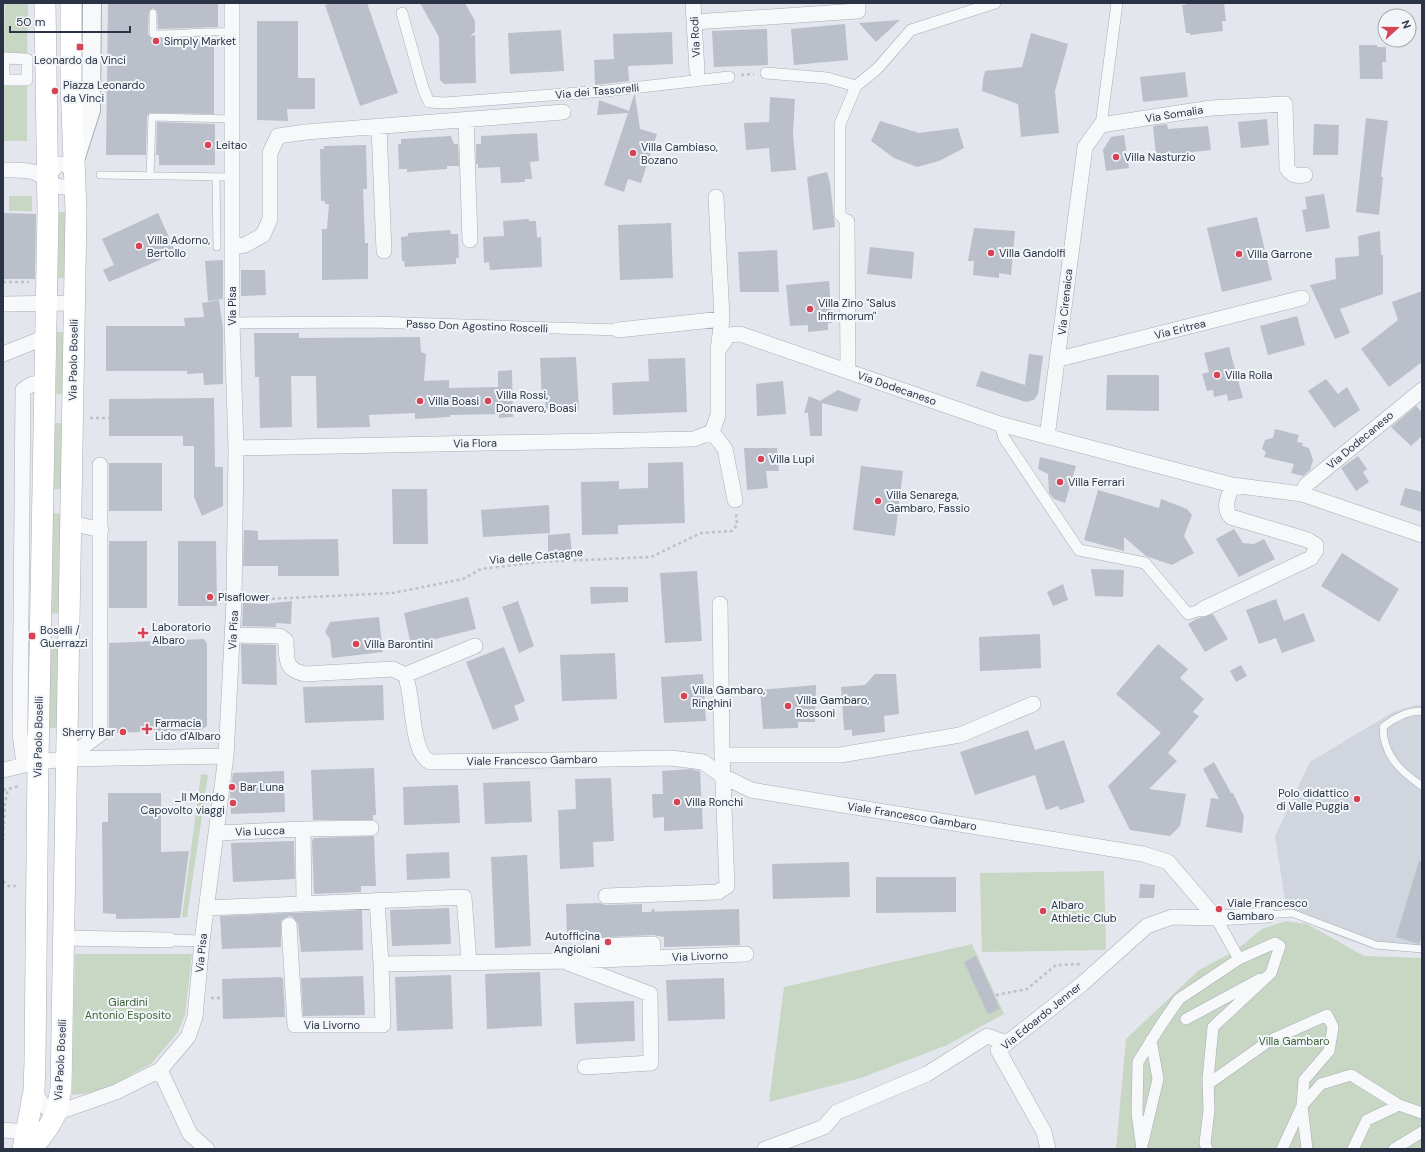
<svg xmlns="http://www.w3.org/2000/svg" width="1425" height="1152" font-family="'DM Sans',sans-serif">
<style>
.built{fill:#d1d5de}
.green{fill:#c8d6c4}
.building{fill:#babfca}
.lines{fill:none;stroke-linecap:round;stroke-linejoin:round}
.service-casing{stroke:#a8adb7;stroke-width:8}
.pedestrian-casing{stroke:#a8adb7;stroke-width:12}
.minor-casing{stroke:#a8adb7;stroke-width:16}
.tertiary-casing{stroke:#a8adb7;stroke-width:20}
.secondary-casing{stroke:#a8adb7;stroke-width:22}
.path{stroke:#bdc1c8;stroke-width:2.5;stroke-dasharray:3 3;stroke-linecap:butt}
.service{stroke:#f6f8fa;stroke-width:7}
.pedestrian{stroke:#f6f8fa;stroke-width:11}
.minor{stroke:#f6f8fa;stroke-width:15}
.tertiary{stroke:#f6f8fa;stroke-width:18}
.secondary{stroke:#fff;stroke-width:21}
.poi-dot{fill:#d74254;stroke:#f3f6f9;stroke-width:1.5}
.labels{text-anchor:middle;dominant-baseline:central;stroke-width:4;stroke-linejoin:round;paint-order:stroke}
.street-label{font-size:11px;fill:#2a3346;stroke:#f3f6f9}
.poi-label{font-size:11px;fill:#2a3346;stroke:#f3f6f9;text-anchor:start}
.park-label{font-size:11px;fill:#3d6236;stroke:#f3f6f9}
</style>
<rect width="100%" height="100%" fill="#e3e6ec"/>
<path class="built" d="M1416,705h6v248l-48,-4 -39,-14 -48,-22 -12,-77 35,-74 83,-50z"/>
<path class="green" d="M5,3h23l-1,56 -23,-1z
M4,80h23v61h-24z
M9,196h23v15h-23z
M59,212h7l-1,66h-7z
M57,332h7l-1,62h-7z
M55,423h7l-1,66h-7z
M53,513l8,1 -2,99 -7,1z
M51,644h7l-1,84h-8z
M201,774l7,1 -21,142h-5z
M1104,871l2,79 -124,2 -2,-79z
M1286,921l21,3 57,32 58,2v191h-306l10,-110 73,-69 36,-19 27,-22z
M972,944l32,70 -57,31 -86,33 -92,24 15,-115z
M75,954h117l-7,61 -7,17 -26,31 -37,21 -25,9 -18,2z"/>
<path class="building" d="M108,3h110v24l-60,2 -1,-18 -4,-3 -4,3 -1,23 3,4 63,-1v77l-65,-1 -2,4 -1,38h-40z
M332,3h35l31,90 -38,13 -35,-101z
M420,3h45l10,18v11l-5,4 5,-1 1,48 -32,1 -4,-4 -1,-43z
M1185,3h39l2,18h-4l1,10 -33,4v-2h-4l-4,-28h4z
M900,20l-24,22 -17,-19z
M257,21h41v57h17v31h-28l1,12 -31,-1z
M845,24l3,36 -54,5 -3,-36z
M767,29l1,36 -54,2 -2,-36z
M561,30l3,41 -54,3 -2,-41z
M672,32l1,32 -45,2 1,15 -34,4 -1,-25 20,-1 -1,-25z
M1031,33l37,11 -13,47 4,42 -38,4 -3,-33 -36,-13 1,-11 2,-9 37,-4z
M1359,45h18v2h9v15h-4l1,17h-23z
M1185,72l3,25 -45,5 -3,-25z
M634,95h1l5,34 17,5 -16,49 -13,-4 -4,13 -20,-7 24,-72 -31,2 2,-15 30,11z
M770,97l25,2 -2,34 3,37 -25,2 -2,-24 -23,2 -2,-27 25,-1z
M1366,118l22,3 -7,56h2l-4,38 -23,-3z
M1267,119l2,26 -28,3 -3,-26z
M880,121l39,12 39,-5 6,20 -25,13 -22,6 -23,-9 -23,-17z
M157,122l58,2v41h-56v-10h-3z
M1167,124l1,5 40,-3 3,24 -55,6 -3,-30z
M1314,124l25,1 -1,30h-25z
M537,133l2,28 -9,1 2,17h-7v3l-24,1 -1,-16 -22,1v-4h-2v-20h5v-8z
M1124,135l5,33 -23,3 -3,-21 8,-13z
M451,136l3,8h4l1,22h-12v3l-40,3v-3h-8l-1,-25h3v-5z
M366,145l1,44h-4l2,54h3v36l-46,1v-51h5l2,-25h-4v-3h-4l-1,-52h4v-3z
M827,172l3,11 5,44 -22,3 -6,-53z
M1324,194l6,34 -24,4 -4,-22 5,-1 -2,-12z
M3,213l33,1 -1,65h-32z
M158,213l18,40 -67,29 -6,-12 11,-5 -12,-26z
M1257,217l15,63 -50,12 -15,-64z
M529,219v2h7l1,17 4,-1 1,30 -52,3 -1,-8 -5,1 -1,-26 21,-1 -1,-15z
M671,223l2,55 -53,2 -2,-55z
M974,228l41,3 -4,44 -12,-2v5l-26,-3 1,-14h-6z
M450,230l1,4h7l1,24h-3v6l-51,3 -1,-6h-2l-1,-24 7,-1v-3z
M1380,231l1,24h2v39l-43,15 10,24 -15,6 -25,-54 26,-6 -1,-21 24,-2 -1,-20z
M870,247l44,5 -2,27 -45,-5z
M777,250l2,42h-39l-2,-40z
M223,260v39l-15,2 -3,-40z
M241,270h24l1,25 -25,1z
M829,281l3,42h-4v7l-20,2v-7l-18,1 -4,-41z
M1422,291v71l-33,25 -28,-38 37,-29 -6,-18z
M219,300l4,28v56l-19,1 -1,-12 -16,1v-3h-81v-45h79l-1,-8 20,-1 -2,-14z
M1297,316l8,29 -37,10 -8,-29z
M254,333h45v5l121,-1 1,15 5,2 -2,27 25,-1v8l49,-1v-16l14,-1 1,47 -14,1v-4l-49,1v2l-35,2v-6l-46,2 1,12 -53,1 -1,-52h-25l1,51 -32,1 -1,-51h-4z
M1229,347l14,51 -15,3 -1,-7 -13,3 -1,-7 -6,1 -5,-17 7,-2 -5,-19z
M1029,354l14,2 -5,38 -4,6 -8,2 -50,-16 5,-15 44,14z
M576,357l3,53 -33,1 -1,-12 -3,1 -2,-42z
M685,358l2,54 -74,3 -1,-32 37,-2 -1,-22z
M1107,375h52v36l-53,-1z
M1326,379l12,15 9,-7 13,23 -26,18 -26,-37z
M783,381l3,33 -29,2 -1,-32z
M838,390l23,9 -4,13 -35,-9v33h-12l-2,-23h-4l5,-17 11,5z
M214,398l1,69h8v39l-21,10 -8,-19v-51h-11v-10h-74v-37z
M1416,406l6,6v24l-11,10 -20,-19z
M1275,429l24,6 -2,7 6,1 -1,3 7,2 4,12 -3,10 -7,6 -12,-3 3,-9 -30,-7 2,-5 -4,-3 3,-9 8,-2z
M744,448h33l2,23h-13l2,17 -21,2z
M1358,456l9,13 -4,3 6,10 -13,9 -15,-23z
M1040,457l36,9 -11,37 -11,-4 -5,-6 -1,-19 -10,-5z
M683,462l2,61 -67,2v9l-36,1 -1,-53 38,-1v8l29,-1v-25z
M109,463h53v48h-53z
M861,466l42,5 -8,65 -42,-6z
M1405,488l17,4v20l-22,-7z
M392,489h35l1,55h-35z
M1098,490l61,18 2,-9 26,10 5,6 -8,21 10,17 -22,12 -26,-9 -22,-19v14l-40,-11z
M549,505l1,28 -67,4 -2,-27z
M1234,529l9,14 11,1 10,-5 11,20 -36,18 -23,-38z
M244,530l14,1v9l80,-1 1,37h-61v-10h-35z
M570,533l2,21 -24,1v-20z
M109,541h38v67h-38z
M178,541h38l1,65h-39z
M1342,553l57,36 -20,33 -58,-36z
M1091,569l33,1 -1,27 -28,-1z
M697,571l5,70 -37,2 -5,-70z
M1063,584l5,16 -15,6 -6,-14z
M590,587h38v15l-37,2z
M468,597l8,32 -65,16 -7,-32z
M1276,599l8,22 20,-8 11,28 -33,12 -6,-15 -17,6 -13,-34z
M292,601l-1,23 -15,-1v4l-34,-1 1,-23 22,1z
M518,601l16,45 -15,7 -17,-46z
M1213,614l15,25 -23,13 -17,-28 8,-5z
M379,617l4,35 -51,6 -2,-19 -5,-7 5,-10z
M1040,634l1,34 -61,3 -1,-34z
M204,639l3,5v82l-6,4 -92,3v-90z
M241,644l35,1 1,40 -35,-1z
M1158,644l30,25 -8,9 24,21 -11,13 6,4 -31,37 9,8 -28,28 37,5 -6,32 -10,10 -40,-6 -22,-44 53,-53 -45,-39z
M504,647l21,54 -11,5 5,14 -26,10 -27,-68z
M615,653l2,46 -55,2 -2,-46z
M1241,665l6,11 -11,6 -6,-11z
M703,674l3,47 -42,2 -3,-46z
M875,674h21l3,40 -15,2 1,16 -33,4v-6h-8l-3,-43 24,-2z
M383,685l1,35 -79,3 -2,-36z
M816,685l-1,37h-17v6l-35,1 -3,-39z
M1028,730l7,20 29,-10 21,62 -25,8 -2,-4 -12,4 -11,-35 -60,20 -15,-43z
M1214,762l17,31h2l11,23 -2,17 -36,-6 5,-29 8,1 -16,-30z
M374,768l2,47h-3v5h-60l-2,-50z
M690,769l10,2 3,58 -39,2v-14l-11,1 -1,-24h11l-1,-23z
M284,771l1,41 -54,2 -1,-22 3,-19z
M611,778l3,63 -21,1 1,25 -34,2 -2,-59 18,-1 -1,-30z
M530,781l2,41 -47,2 -2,-41z
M458,785l2,38 -56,2 -1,-38z
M108,793h53v59l28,-1 -9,67 -64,1v-5l-13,-1 -1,-91h6z
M374,836l2,50h-15v6l-47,2 -2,-54 2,-2z
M294,841l1,38 -62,3 -2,-39z
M449,852l1,26 -43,2 -1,-26z
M527,855l4,91 -36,2 -4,-91z
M1419,861h3v74l-3,9 -23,-7z
M849,862l1,35 -77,2 -1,-35z
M876,877h80v35l-80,1z
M1140,884l15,1 -1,13h-15z
M600,903l6,2 36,-1v8l97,-3 1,36 -76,2v-10l-11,-2 -86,4 -1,-35z
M449,908l2,36 -59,2 -2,-36z
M362,910l1,40 -62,2 -3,-28 -5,-7 -4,-1 -8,5v26l-59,2 -2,-33z
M976,956l24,53 -12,5 -24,-52z
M540,972l2,54 -55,3 -2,-55z
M451,975l2,54 -56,2 -2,-54z
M363,976l2,39 -62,1 -2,-38z
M281,977l2,2 2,38 -62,2 -1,-40z
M724,978l1,41 -57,2 -2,-41z
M634,1001l1,40 -59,3 -2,-41z"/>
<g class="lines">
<defs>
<path id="service" d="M153,13v21c27,0 52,-3 79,-2
M100,175l133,2
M150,176l2,-59 80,2
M216,177l1,70
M1422,711c-15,0 -27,6 -39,16 0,28 17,44 39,59
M1268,915l24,-2 84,32 46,4"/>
<path id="pedestrian" d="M402,13l21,75 6,14 16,1 160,-12 124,-14
M4,58l23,1v21h-23z
M766,73l61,5 29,8
M1101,125l16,-122
M847,222l-7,-7v-91l16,-38 21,-17 34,-39 84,-27
M232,323l140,-1 246,8
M1000,424l4,14 75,112 66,13 43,51 15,-5
M169,940l33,1
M1186,1019l74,-40
M1208,1084l61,-43 58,-26 6,12 -4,24 -25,29 -2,26 5,43
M1143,1142l15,-63 -7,-39
M1142,1149l-5,-36 1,-51 23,-37 18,-26 60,-40
M1207,1149l-2,-6 4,-33 -1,-31 5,-52 58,-54 9,-27 -5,-3 -36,16 -23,-41
M1282,1149l20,-43 19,-22 30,-9 48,30 23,8
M1353,1149l14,-29 32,-15
M1394,1149l28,-17"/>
<path id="minor" d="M693,3l4,68
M694,22l164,-11v-8
M466,120l4,120
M379,126l5,125
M3,170c10,0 22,-1 31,2 18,7 20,21 42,12
M46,178l12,-14h7l9,9
M847,222l1,149
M233,247l12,-2 18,-10 7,-16v-66l8,-17 28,-4 257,-20
M3,304l71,-1
M618,330l104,-11
M718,350l11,-15 11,-1 260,90 232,61 70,9 120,41
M3,354l43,-17
M1059,359l243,-61
M712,432l13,17 10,51
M1047,437l38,-290 16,-22 110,-17 74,-4 2,64c5,8 10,8 18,7
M236,448l458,-9 18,-7 6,-17v-65l4,-31 -6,-122
M1302,494l4,-9 116,-95
M71,523l30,7
M1203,609l108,-51 5,-8v-5l-8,-5 -77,-23c-9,-9 -2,-21 1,-32
M233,635l47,1 6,5c1,19 -2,28 19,33l88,-5 12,6c9,19 5,78 25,87l241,-4 32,4 20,14 28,14 392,64 25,8 48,56 52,-3
M405,675l70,-29
M722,755h118l120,-20 73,-31
M66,759l34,-25v-269
M24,765l-4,-32 3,-343 9,-6 13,-1
M3,770l35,-8 28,-3 160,-3
M303,829l68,-1
M217,833l86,-4 1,74
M606,896l112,-4 9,-6 -5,-131 -2,-151
M377,900l4,64 194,-3 171,-7
M206,908l258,-11 5,64
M289,925l6,100h88l-2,-61
M63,938l106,2
M592,946l61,-2v14
M568,963l82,31 1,69 -66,4
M160,1070l30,64 17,15
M34,1091l9,14 13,8 60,-21 44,-22 28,-33 7,-20 7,-76 24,-185 8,-155 2,-153 -4,-125v-320
M3,1130l24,2
M765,1149l59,-22 13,-15 90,-38 60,-38 20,7
M1048,1149l-4,-17 -46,-82 84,-66 65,-58 25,-9 44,1"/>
<path id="tertiary" d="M76,157l15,-47 1,-107"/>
<path id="secondary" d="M23,1149l11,-58 1,-31 3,-298 10,-550 -3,-209
M32,1149l17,-23 7,-13 5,-24 15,-877 -5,-129v-80"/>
</defs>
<use href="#service" class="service-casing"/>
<use href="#pedestrian" class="pedestrian-casing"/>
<use href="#minor" class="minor-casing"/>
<use href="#tertiary" class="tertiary-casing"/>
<use href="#secondary" class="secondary-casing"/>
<path class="path" d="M741,75l13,-1
M3,282h26
M90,418h19
M248,600l145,-7 70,-14 18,-10 59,-7 111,-5 50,-24 31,-2 5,-6 -1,-11
M3,790l17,-4
M3,842l2,-39 3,-14
M3,881l6,5h10
M653,909v21
M996,995l31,-6 29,-24 25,-1
M211,998h12"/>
<use href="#service" class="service"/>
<use href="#pedestrian" class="pedestrian"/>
<use href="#minor" class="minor"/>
<use href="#tertiary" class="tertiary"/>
<use href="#secondary" class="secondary"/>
</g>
<g class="poi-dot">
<circle cx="156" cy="41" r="4"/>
<rect x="76" y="43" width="8" height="8" rx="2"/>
<circle cx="55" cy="91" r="4"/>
<circle cx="208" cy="145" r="4"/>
<circle cx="633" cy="153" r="4"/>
<circle cx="1116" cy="157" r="4"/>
<circle cx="139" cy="246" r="4"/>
<circle cx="991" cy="253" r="4"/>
<circle cx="1239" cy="254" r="4"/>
<circle cx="810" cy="309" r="4"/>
<circle cx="1217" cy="375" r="4"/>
<circle cx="420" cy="401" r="4"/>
<circle cx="488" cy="401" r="4"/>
<circle cx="761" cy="459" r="4"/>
<circle cx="1060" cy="482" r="4"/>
<circle cx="878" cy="501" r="4"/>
<circle cx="210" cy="597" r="4"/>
<path d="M141 627h4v4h4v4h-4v4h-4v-4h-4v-4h4z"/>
<rect x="28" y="632" width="8" height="8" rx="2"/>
<circle cx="356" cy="644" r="4"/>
<circle cx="684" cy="696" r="4"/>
<circle cx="788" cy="706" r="4"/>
<path d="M145 723h4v4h4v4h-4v4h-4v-4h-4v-4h4z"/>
<circle cx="123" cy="732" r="4"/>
<circle cx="232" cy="787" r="4"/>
<circle cx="1357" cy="799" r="4"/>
<circle cx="677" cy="802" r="4"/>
<circle cx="233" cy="803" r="4"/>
<circle cx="1219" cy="909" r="4"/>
<circle cx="1043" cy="911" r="4"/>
<circle cx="608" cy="942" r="4"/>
</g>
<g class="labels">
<g class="street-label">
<text transform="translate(695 37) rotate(-93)">Via Rodi</text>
<text transform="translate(597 91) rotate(-5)">Via dei Tassorelli</text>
<text transform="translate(1174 114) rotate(-9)">Via Somalia</text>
<text transform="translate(1065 302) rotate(-84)">Via Cirenaica</text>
<text transform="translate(232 306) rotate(-90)">Via Pisa</text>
<text transform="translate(477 326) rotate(2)">Passo Don Agostino Roscelli</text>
<text transform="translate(1180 329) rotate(-14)">Via Eritrea</text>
<text transform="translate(73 360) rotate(-89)">Via Paolo Boselli</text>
<text transform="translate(897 388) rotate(19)">Via Dodecaneso</text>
<text transform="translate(1360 440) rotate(-40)">Via Dodecaneso</text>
<text transform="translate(475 443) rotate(-1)">Via Flora</text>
<text transform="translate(536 556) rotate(-5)">Via delle Castagne</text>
<text transform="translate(233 630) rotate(-87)">Via Pisa</text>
<text transform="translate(38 737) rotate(-89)">Via Paolo Boselli</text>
<text transform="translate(532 760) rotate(-1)">Viale Francesco Gambaro</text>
<text transform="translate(912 816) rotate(9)">Viale Francesco Gambaro</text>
<text transform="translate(260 831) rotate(-2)">Via Lucca</text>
<text transform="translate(201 953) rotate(-84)">Via Pisa</text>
<text transform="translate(700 956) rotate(-2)">Via Livorno</text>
<text transform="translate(1041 1016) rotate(-39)">Via Edoardo Jenner</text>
<text x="332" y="1025">Via Livorno</text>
<text transform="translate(60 1060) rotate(-87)">Via Paolo Boselli</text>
</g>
<g class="poi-label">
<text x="164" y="41">Simply Market</text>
<text x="80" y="60" text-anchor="middle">Leonardo da Vinci</text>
<text x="63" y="85">Piazza Leonardo<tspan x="63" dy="13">da Vinci</tspan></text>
<text x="216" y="145">Leitao</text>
<text x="641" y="147">Villa Cambiaso,<tspan x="641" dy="13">Bozano</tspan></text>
<text x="1124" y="157">Villa Nasturzio</text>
<text x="147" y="240">Villa Adorno,<tspan x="147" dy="13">Bertollo</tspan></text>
<text x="999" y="253">Villa Gandolfi</text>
<text x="1247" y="254">Villa Garrone</text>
<text x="818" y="303">Villa Zino "Salus<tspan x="818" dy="13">Infirmorum"</tspan></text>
<text x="1225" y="375">Villa Rolla</text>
<text x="496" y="395">Villa Rossi,<tspan x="496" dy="13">Donavero, Boasi</tspan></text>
<text x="428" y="401">Villa Boasi</text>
<text x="769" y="459">Villa Lupi</text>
<text x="1068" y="482">Villa Ferrari</text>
<text x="886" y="495">Villa Senarega,<tspan x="886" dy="13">Gambaro, Fassio</tspan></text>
<text x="218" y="597">Pisaflower</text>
<text x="152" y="627">Laboratorio<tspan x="152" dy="13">Albaro</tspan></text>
<text x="40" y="630">Boselli /<tspan x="40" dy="13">Guerrazzi</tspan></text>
<text x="364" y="644">Villa Barontini</text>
<text x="692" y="690">Villa Gambaro,<tspan x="692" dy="13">Ringhini</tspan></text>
<text x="796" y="700">Villa Gambaro,<tspan x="796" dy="13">Rossoni</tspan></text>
<text x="155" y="723">Farmacia<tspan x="155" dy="13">Lido d'Albaro</tspan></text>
<text x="115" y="732" text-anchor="end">Sherry Bar</text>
<text x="240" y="787">Bar Luna</text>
<text x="1349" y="793" text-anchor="end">Polo didattico<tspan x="1349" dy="13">di Valle Puggia</tspan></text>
<text x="225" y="797" text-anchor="end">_Il Mondo<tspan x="225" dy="13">Capovolto viaggi</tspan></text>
<text x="685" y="802">Villa Ronchi</text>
<text x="1227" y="903">Viale Francesco<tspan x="1227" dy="13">Gambaro</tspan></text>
<text x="1051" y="905">Albaro<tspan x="1051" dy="13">Athletic Club</tspan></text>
<text x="600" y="936" text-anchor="end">Autofficina<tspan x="600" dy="13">Angiolani</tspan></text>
</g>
<g class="park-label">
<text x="128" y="1002">Giardini<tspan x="128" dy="13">Antonio Esposito</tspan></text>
<text x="1294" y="1041">Villa Gambaro</text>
</g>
</g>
<rect width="1425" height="1152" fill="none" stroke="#2a3346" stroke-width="8"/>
<g transform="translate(1397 28) rotate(69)"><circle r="19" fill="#f3f6f9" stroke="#a3a8b1"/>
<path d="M0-3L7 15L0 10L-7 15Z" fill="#d74254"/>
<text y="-6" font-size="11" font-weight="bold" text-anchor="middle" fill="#2a3346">N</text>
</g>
<path d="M10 26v6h120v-6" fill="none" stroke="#2a3346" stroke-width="2"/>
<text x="16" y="26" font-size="12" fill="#2a3346" stroke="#f3f6f9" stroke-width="3" paint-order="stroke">50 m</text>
</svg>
